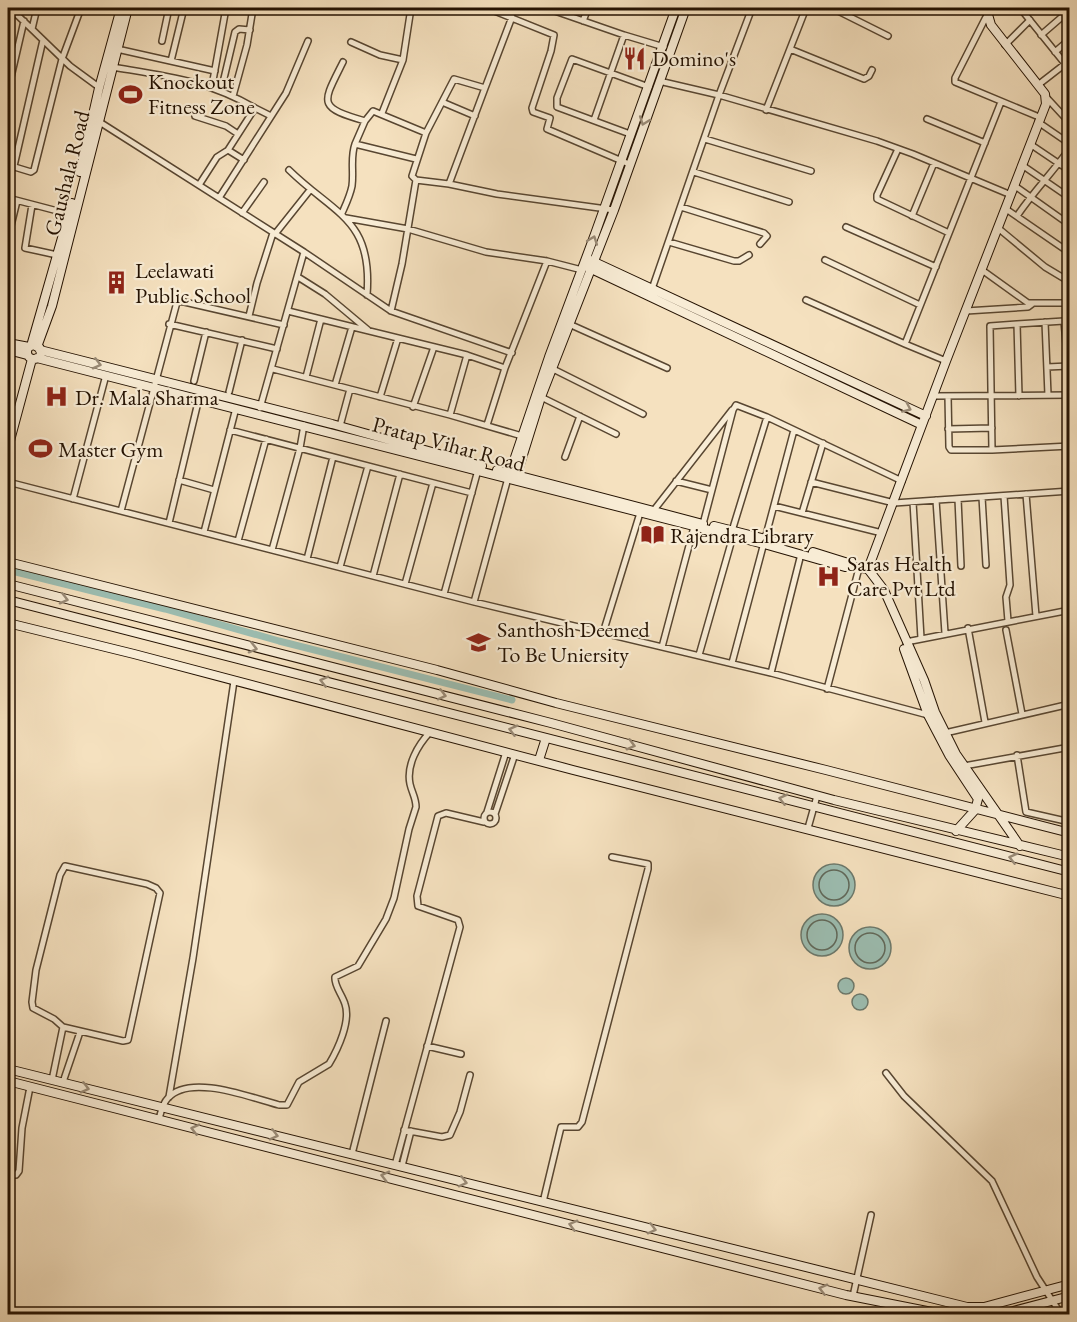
<svg xmlns="http://www.w3.org/2000/svg" width="1077" height="1322" font-family="'EB Garamond',serif">
<style>
.water{fill:#9cbeb2;stroke:#6c796c;stroke-width:1.5}
.lines{fill:none;stroke-linecap:round;stroke-linejoin:round}
.shore{stroke:#60685a;stroke-width:1.5}
.canal{stroke:#9cbeb2;stroke-width:7}
.street-casing{stroke:#584631;stroke-width:8}
.secondary-casing{stroke:#241202;stroke-width:10}
.street{stroke:#f8ecd5;stroke-width:5}
.secondary{stroke:#f8ecd5;stroke-width:8}
.oneway{stroke:#998a76}
.labels{text-anchor:middle;dominant-baseline:central;stroke-width:4.5;stroke-linejoin:round;paint-order:stroke}
.poi-label{font-size:22px;fill:#241202;stroke:#f8ecd5;text-anchor:start}
.street-label{font-size:22px;fill:#241202;stroke:#f8ecd5}
</style>
<rect width="100%" height="100%" fill="#f5e1bf"/>
<filter id="stains"><feTurbulence type="fractalNoise" baseFrequency=".00333" numOctaves="4"/><feColorMatrix values="0 0 0 0 .2 0 0 0 0 .09 0 0 0 0 .02 0 0 0 .5 -.17"/></filter>
<radialGradient id="worn" r=".72"><stop offset=".6" stop-color="#630" stop-opacity="0"/><stop offset="1" stop-color="#630" stop-opacity=".3"/></radialGradient>
<path class="water" d="M813 885a21 21 0 1 1 42 0a21 21 0 1 1-42 0Z
M801 935a21 21 0 1 1 42 0a21 21 0 1 1-42 0Z
M849 948a21 21 0 1 1 42 0a21 21 0 1 1-42 0Z
M838 986a8 8 0 1 1 16 0a8 8 0 1 1-16 0Z
M852 1002a8 8 0 1 1 16 0a8 8 0 1 1-16 0Z"/>
<g class="lines">
<path class="shore" d="M819 885a15 15 0 1 1 30 0a15 15 0 1 1-30 0Z
M807 935a15 15 0 1 1 30 0a15 15 0 1 1-30 0Z
M855 948a15 15 0 1 1 30 0a15 15 0 1 1-30 0Z"/>
<path class="canal" d="M8,570l157,39 114,32 233,59"/>
<defs>
<path id="street" d="M10,8l60,58 30,22
M487,8l67,27 -3,16 -19,57 1,4 17,6 -3,11 82,35
M546,8l78,27 40,12
M662,8l14,5
M832,8l56,28
M1020,8l50,62
M987,15l-32,63v4l84,35
M583,21l5,-13
M32,29l5,-21
M1041,35l22,-19 7,1
M162,41l7,-33
M351,42l29,13 23,5
M1005,45l25,-25
M117,49l98,22
M790,49l74,30 5,-3 3,-6
M1055,52l15,-13
M171,61l13,-53
M343,62c-21,42 -26,45 22,59
M112,67c54,9 95,13 143,41l-27,42 -11,7 -18,28
M659,81l60,14 158,46 36,13 98,41
M1038,85l27,-21
M212,86l14,-78
M485,88l-36,96 48,10 117,16
M8,90l16,-69
M221,91l14,-59 4,-3 11,1
M233,96l14,-51 6,-37
M1046,97l24,26
M442,102l33,14
M255,108l16,8
M766,110l40,-102
M382,113l21,-53 8,-52
M195,116l31,10 12,8
M927,119l58,24
M594,120l30,-85
M98,121l206,131
M1038,122l32,22
M630,134l-73,-27v-9l15,-39 77,28
M705,139l106,32
M1030,144l40,27
M898,149l-21,46v4l72,34
M228,150l16,10
M416,159l-61,-15 10,-23 8,-10 53,22
M8,165l23,7 3,-2 28,-111 19,-51
M1022,165l48,33
M14,166l29,-126
M289,170c46,45 84,49 78,125
M694,172l95,30
M416,180l33,4
M1015,186l55,39
M8,198l61,16
M219,198l67,-105 22,-52
M32,205l-7,43 32,7
M681,207l83,26 3,3 -7,8
M1006,209l64,44
M242,213l22,-31
M342,213c4,-9 8,-17 10,-27 2,-15 -2,-28 3,-42
M912,216l22,-53
M1017,216c16,-24 36,-44 53,-68
M346,218l62,11 78,23 61,9 35,9
M846,227l90,40
M998,228l47,39 25,15
M275,234l35,-44
M8,238l9,-37
M669,242l65,19h5l10,-6
M825,260l95,45
M982,270l46,33h42
M298,277l27,17 43,36
M652,289l67,-194 33,-87
M806,300l99,44
M288,311l179,44 38,13
M391,311l11,-47 14,-84 -4,-4 14,-43 28,-54 31,9 27,-71
M966,311l62,-4 4,-3
M249,316l8,-33 16,-50
M1045,322l3,73
M169,324l108,25
M569,324l98,44
M1017,324l47,-3 4,45
M946,361l-41,-17 96,-242
M1047,367l22,-1
M273,369l177,46 72,21
M553,369l90,45
M306,377l15,-58
M194,381l12,-49
M335,385l17,-58
M229,392l13,-52
M933,396l137,-1
M948,396l1,51 2,3h41
M1019,396l-2,-72 -27,2 2,124 78,-4
M380,397l18,-59
M541,397l75,37
M413,407l21,-60
M260,408l44,-156 87,59 121,42
M450,415l17,-60
M487,425l18,-57 42,-107
M340,426l10,-37
M948,429l44,-1
M230,430l242,63
M565,457l15,-41
M179,480l35,10
M676,481l36,9
M8,482l466,120 297,71 157,42
M811,482l83,21 176,-12
M1026,494l10,122
M1004,496l6,89 -4,12 2,24
M982,497l4,68
M73,499l33,-124
M958,499l3,67
M936,500l9,133
M913,502l8,136
M774,506l108,27
M654,510l78,-100
M121,511l56,-209 3,-1 104,24
M802,513l21,-70
M169,523l30,-125
M703,524l30,-114 3,-5 31,12 135,64
M732,531l35,-114
M204,532l32,-124
M238,541l28,-102
M272,550l28,-102 4,-23
M307,559l26,-102
M340,567l28,-101
M373,576l27,-102
M405,584l28,-101
M444,594l34,-124
M474,602l34,-124
M968,628l17,94
M1006,630l16,84
M603,633l37,-120
M906,642l164,-32
M662,647l32,-120
M699,655l34,-119
M732,663l62,-233
M771,673l30,-119
M827,689l32,-121
M945,733l125,-29
M1017,755l9,57 44,10
M964,766l106,-19
M484 818a6 6 0 1 1 12 0a6 6 0 1 1-12 0Z
M487,812l19,-60
M495,814l20,-60
M808,828l9,-32
M65,866l82,18 9,4 4,5 -32,147 -5,1 -60,-14 -9,-8 -21,-11 -1,-6 4,-32 24,-95z
M427,1046l34,8
M886,1073l18,23 88,85 45,96 24,37
M52,1080l11,-53
M63,1082l17,-50
M169,1097l24,-139 41,-277
M159,1119c2,-7 3,-15 9,-21 22,-25 84,0 111,7h8l12,-23 30,-18c9,-15 22,-43 16,-60 -3,-10 -11,-18 -10,-27l23,-11 28,-47 8,-21 15,-69 7,-22c0,-9 -4,-14 -6,-23 -4,-19 8,-39 20,-52
M404,1130l38,7 8,-2 10,-23 10,-37
M352,1154l34,-133
M395,1165l65,-238 -2,-7 -40,-14 -1,-10 21,-80 8,-3 38,9
M402,1166l9,-35
M8,1175h8l3,-4 3,-43 8,-41
M543,1202l18,-75h17l4,-5 66,-253v-5l-36,-7
M853,1296l18,-81"/>
<path id="secondary" d="M80,172l19,-84 22,-80
M590,260l336,156
M587,267l335,158
M8,343l21,4
M27 352a7 7 0 1 1 14 0a7 7 0 1 1-14 0Z
M31,346l41,-143
M37,347l15,-41 76,-298
M8,350l19,5
M40,350l292,74 150,42
M37,358l727,186 81,23 5,-1 18,3 16,21 40,90 11,32 21,42 64,92
M8,448l24,-89
M497,470l206,54
M509,475l40,-118 46,-123 81,-226
M516,477l25,-80 73,-187 72,-202
M714,526l67,17
M813,552l32,10 5,4
M8,562l429,108 119,33 270,67 244,63
M868,569l78,-208 100,-257 -1,-10 -54,-69 -5,-17
M8,584l543,139 283,77 236,57
M8,600l1062,272
M8,623l126,31 439,116 497,126
M904,649l24,66 21,40 29,44 -3,11 -19,21
M539,760l7,-22
M8,1069l959,238h17l86,-23
M8,1081l838,214 96,19
M1002,1314l68,-18"/>
</defs>
<use href="#street" class="street-casing"/>
<use href="#secondary" class="secondary-casing"/>
<use href="#street" class="street"/>
<use href="#secondary" class="secondary"/>
</g>
<defs><path id="oneway-chevron" d="M-2-3.5L2.5 0L-2 3.5" fill="none" stroke-width="1.6" stroke-linecap="round" stroke-linejoin="round" transform="scale(1.5)"/></defs>
<g class="oneway">
<use href="#oneway-chevron" transform="translate(644 121) rotate(110)"/>
<use href="#oneway-chevron" transform="translate(593 240) rotate(-70)"/>
<use href="#oneway-chevron" transform="translate(97 364) rotate(14)"/>
<use href="#oneway-chevron" transform="translate(907 408) rotate(24)"/>
<use href="#oneway-chevron" transform="translate(64 599) rotate(14)"/>
<use href="#oneway-chevron" transform="translate(253 648) rotate(14)"/>
<use href="#oneway-chevron" transform="translate(324 681) rotate(-166)"/>
<use href="#oneway-chevron" transform="translate(442 695) rotate(14)"/>
<use href="#oneway-chevron" transform="translate(513 730) rotate(-165)"/>
<use href="#oneway-chevron" transform="translate(631 745) rotate(15)"/>
<use href="#oneway-chevron" transform="translate(783 799) rotate(-166)"/>
<use href="#oneway-chevron" transform="translate(1013 858) rotate(-166)"/>
<use href="#oneway-chevron" transform="translate(85 1088) rotate(14)"/>
<use href="#oneway-chevron" transform="translate(195 1129) rotate(-166)"/>
<use href="#oneway-chevron" transform="translate(274 1135) rotate(14)"/>
<use href="#oneway-chevron" transform="translate(385 1176) rotate(-166)"/>
<use href="#oneway-chevron" transform="translate(463 1182) rotate(14)"/>
<use href="#oneway-chevron" transform="translate(573 1225) rotate(-165)"/>
<use href="#oneway-chevron" transform="translate(652 1229) rotate(14)"/>
<use href="#oneway-chevron" transform="translate(823 1289) rotate(-166)"/>
</g>
<defs>
<symbol id="restaurant-bare" viewBox="-9 -9 18 18"><path d="M-5-6h1v4h1v-4h1v4h1v-4h1v5L-1.5 .5V6h-2V.5L-5-1ZM5-6V6H3V1.5H1.5Q1.5-4 5-6Z" fill="#8f2418" stroke="#f8ecd5" stroke-width="2.5" paint-order="stroke"/></symbol>
<symbol id="stadium-bare" viewBox="-9 -9 18 18"><path d="M0-5a6.5 5 0 1 0 0 10a6.5 5 0 1 0 0-10ZM-3.5-1.8h7v3.6h-7Z" fill="#8f2418" stroke="#f8ecd5" stroke-width="2.5" paint-order="stroke"/></symbol>
<symbol id="building-bare" viewBox="-9 -9 18 18"><path d="M-4-6H4V6H1V3H-1V6H-4ZM-2.5-4.3h1.7v1.8h-1.7ZM.8-4.3h1.7v1.8H.8ZM-2.5-1h1.7V.8h-1.7ZM.8-1h1.7V.8H.8Z" fill="#8f2418" stroke="#f8ecd5" stroke-width="2.5" paint-order="stroke"/></symbol>
<symbol id="hospital-bare" viewBox="-9 -9 18 18"><path d="M-5-5h3v3.5h4V-5h3V5h-3V1.5h-4V5h-3Z" fill="#8f2418" stroke="#f8ecd5" stroke-width="2.5" paint-order="stroke"/></symbol>
<symbol id="library-bare" viewBox="-9 -9 18 18"><path d="M-6-4Q-3-5.5-.7-3.5V5Q-3 3-6 4ZM6-4Q3-5.5 .7-3.5V5Q3 3 6 4Z" fill="#8f2418" stroke="#f8ecd5" stroke-width="2.5" paint-order="stroke"/></symbol>
<symbol id="university-bare" viewBox="-9 -9 18 18"><path d="M0-5L7-2L0 1L-7-2ZM-4 1L0 2.5L4 1V4Q0 6-4 4Z" fill="#8f2418" stroke="#f8ecd5" stroke-width="2.5" paint-order="stroke"/></symbol>
</defs>
<g fill-rule="evenodd">
<use href="#restaurant-bare" x="618" y="42" width="33" height="33"/>
<use href="#stadium-bare" x="114" y="78" width="33" height="33"/>
<use href="#building-bare" x="100" y="266" width="33" height="33"/>
<use href="#hospital-bare" x="40" y="380" width="33" height="33"/>
<use href="#stadium-bare" x="24" y="432" width="33" height="33"/>
<use href="#library-bare" x="636" y="518" width="33" height="33"/>
<use href="#hospital-bare" x="812" y="560" width="33" height="33"/>
<use href="#university-bare" x="462" y="626" width="33" height="33"/>
</g>
<g class="labels">
<g class="poi-label">
<text x="652" y="58">Domino's</text>
<text x="148" y="81">Knockout<tspan x="148" dy="25">Fitness Zone</tspan></text>
<text x="135" y="270">Leelawati<tspan x="135" dy="25">Public School</tspan></text>
<text x="75" y="397">Dr. Mala Sharma</text>
<text x="58" y="449">Master Gym</text>
<text x="670" y="535">Rajendra Library</text>
<text x="847" y="563">Saras Health<tspan x="847" dy="25">Care Pvt Ltd</tspan></text>
<text x="497" y="629">Santhosh Deemed<tspan x="497" dy="25">To Be Uniersity</tspan></text>
</g>
<g class="street-label">
<text transform="translate(67 173) rotate(-76)">Gaushala Road</text>
<text transform="translate(449 444) rotate(15)">Pratap Vihar Road</text>
</g>
</g>
<rect width="1077" height="1322" fill="none" stroke="#f5e1bf" stroke-width="30"/>
<rect x="9" y="9" width="1059" height="1304" fill="none" stroke="#241202" stroke-width="3"/>
<rect x="15" y="15" width="1047" height="1292" fill="none" stroke="#241202" stroke-width="1.5"/>
<rect width="100%" height="100%" filter="url(#stains)"/>
<rect width="100%" height="100%" fill="url(#worn)"/>
</svg>
